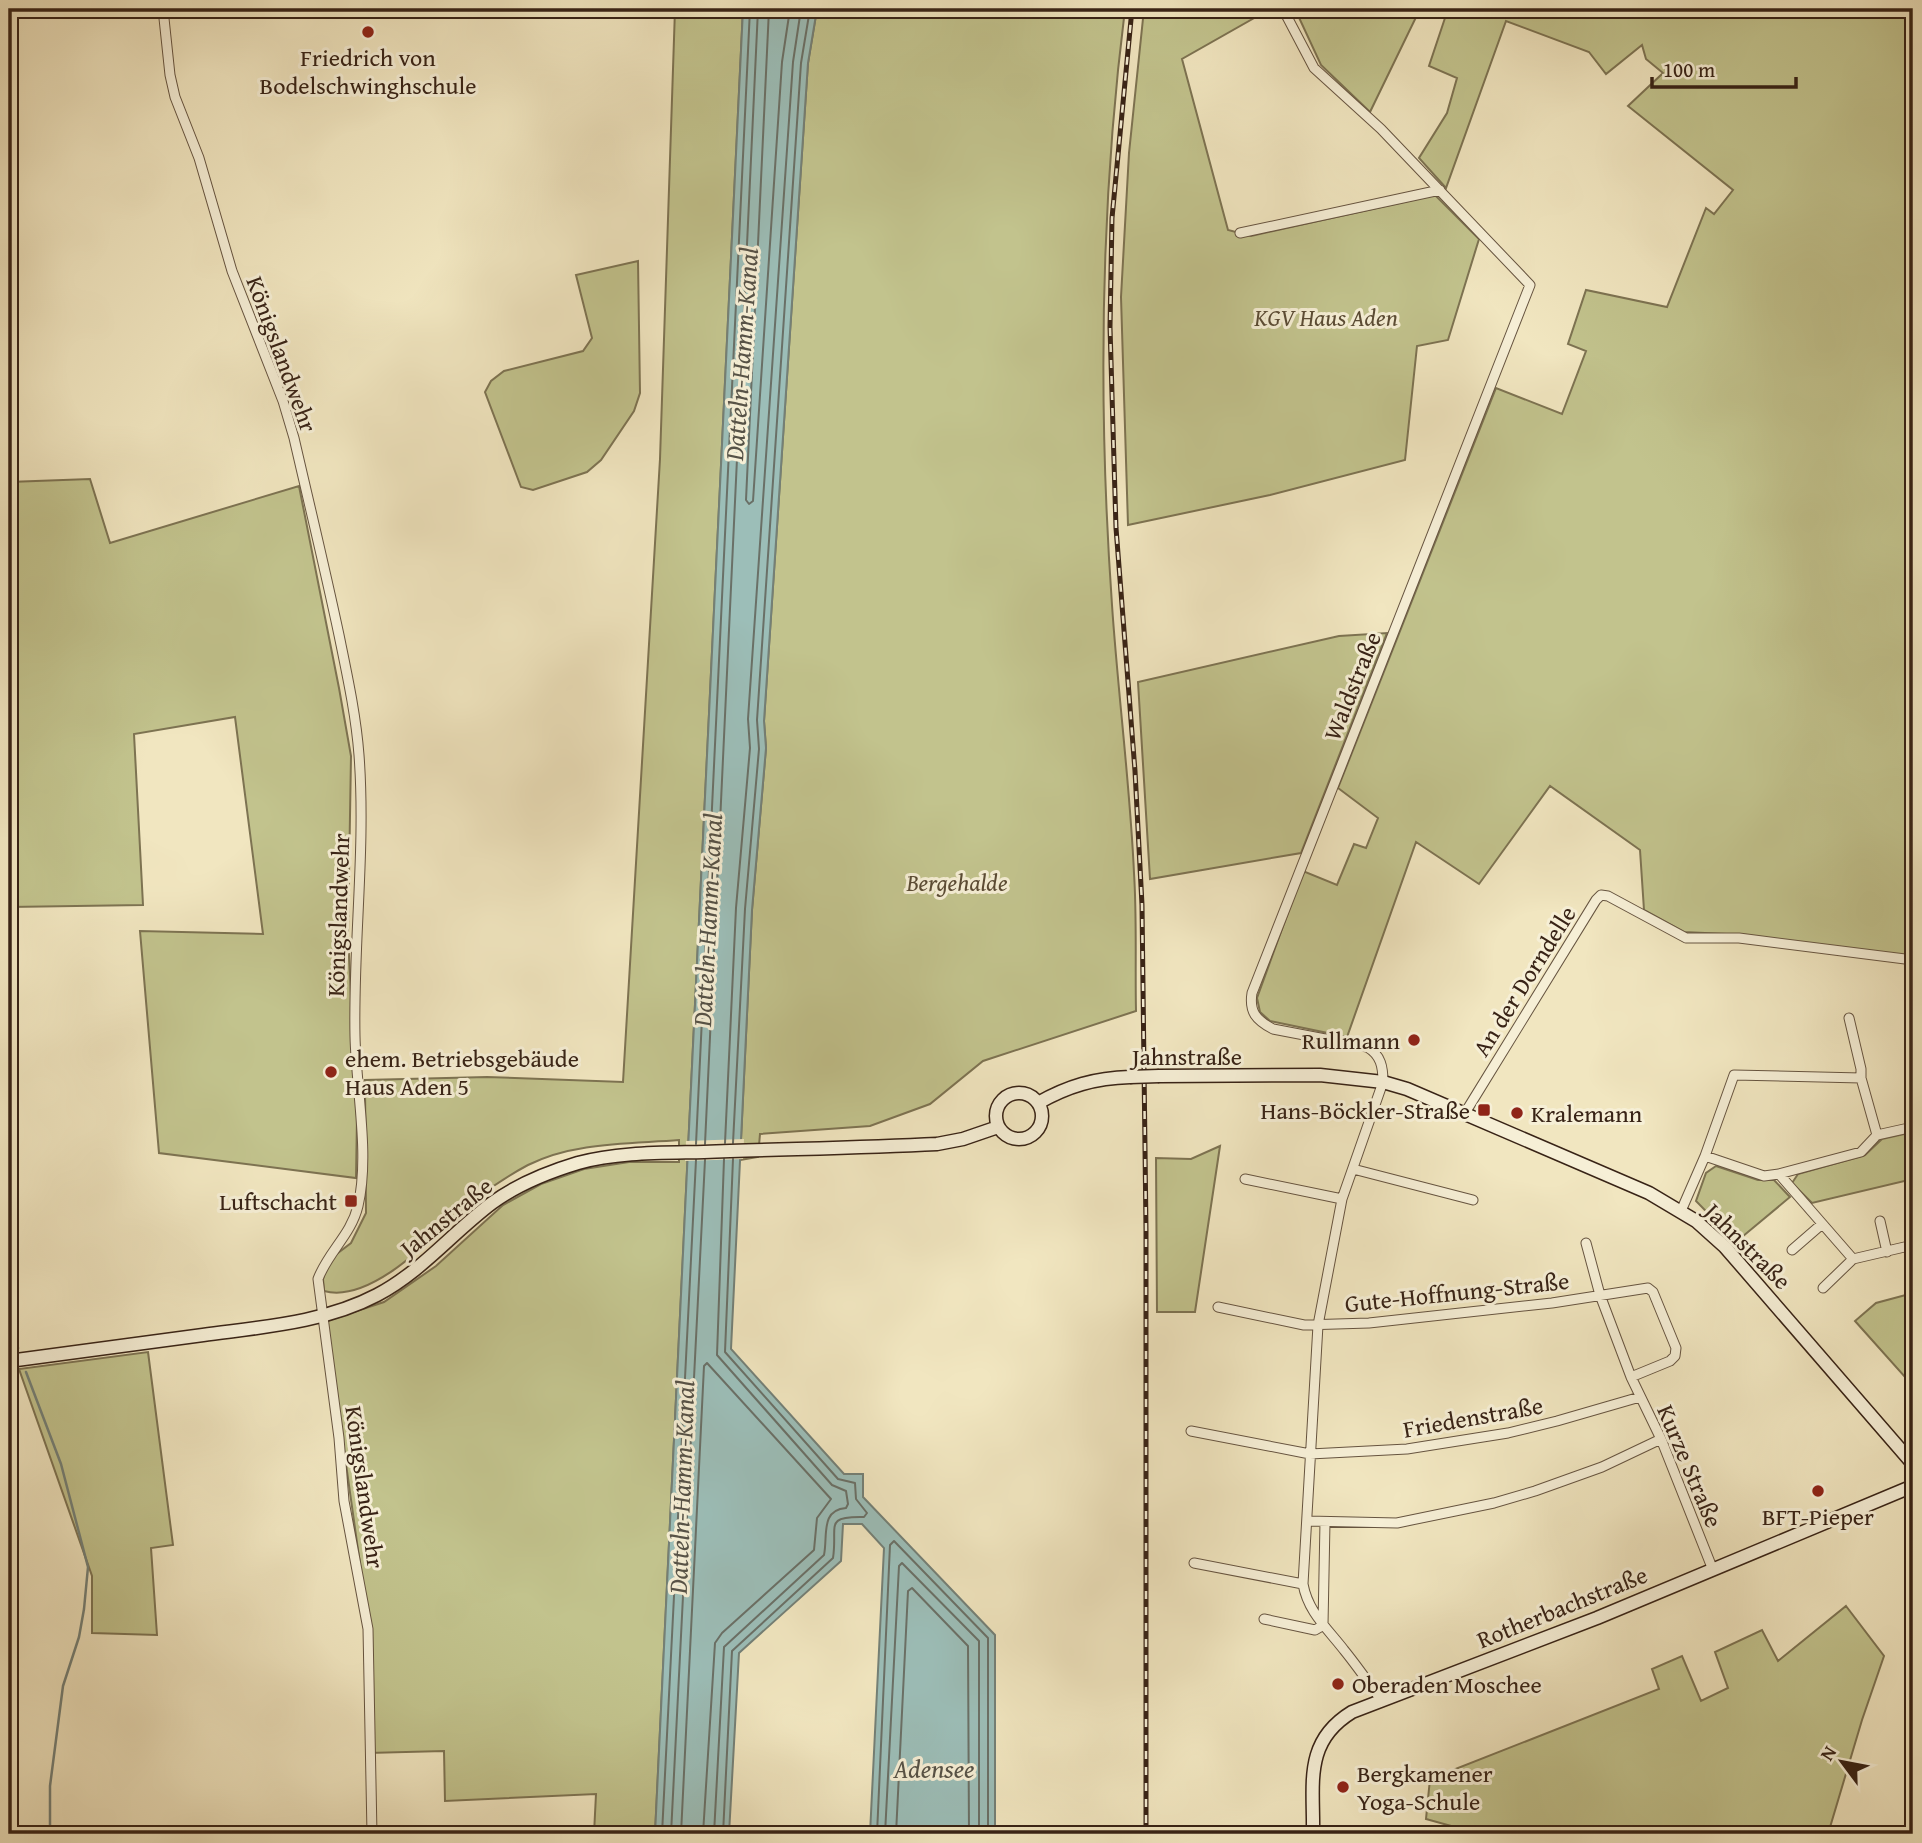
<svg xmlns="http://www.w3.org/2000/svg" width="1922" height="1843" font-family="'Gentium Book Plus',serif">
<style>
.green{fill:#c2c38d;stroke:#7d7352;stroke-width:2}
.water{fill:#9cbeb8;stroke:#748077;stroke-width:2}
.pier{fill:#f1e6c0}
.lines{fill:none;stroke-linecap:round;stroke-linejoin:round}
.shore{stroke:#6a7067;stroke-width:2}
.stream{stroke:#748077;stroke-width:2.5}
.street-casing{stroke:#665440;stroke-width:11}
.secondary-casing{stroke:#382316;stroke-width:15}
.street{stroke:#f6efd6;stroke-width:9}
.secondary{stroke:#f6efd6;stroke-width:12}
.rail-casing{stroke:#382316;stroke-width:5}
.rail{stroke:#f6efd6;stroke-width:2.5;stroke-dasharray:8;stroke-linecap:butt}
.secondary-bridge-casing{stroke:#382316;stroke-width:15;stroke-linecap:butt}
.secondary-bridge{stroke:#f6efd6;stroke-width:12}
.poi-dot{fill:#8f2418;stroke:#f6efd6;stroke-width:2.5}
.labels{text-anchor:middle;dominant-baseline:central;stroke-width:6;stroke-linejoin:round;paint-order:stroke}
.poi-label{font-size:24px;fill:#382316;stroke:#f6efd6;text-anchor:start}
.park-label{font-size:24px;font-style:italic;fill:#5a4b34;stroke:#f6efd6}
.street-label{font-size:24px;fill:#382316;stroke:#f6efd6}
.water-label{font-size:26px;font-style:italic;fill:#565247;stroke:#f6efd6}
</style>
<rect width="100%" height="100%" fill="#f1e6c0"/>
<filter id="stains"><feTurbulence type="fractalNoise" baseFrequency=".00286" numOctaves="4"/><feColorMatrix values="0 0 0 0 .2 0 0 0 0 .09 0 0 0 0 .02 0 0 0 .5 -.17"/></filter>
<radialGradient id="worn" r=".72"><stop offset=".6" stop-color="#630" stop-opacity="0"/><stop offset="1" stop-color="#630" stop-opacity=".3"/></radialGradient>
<path class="green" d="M675,9h68l-88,1825h-61l2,-40 -151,7 -1,-50 -76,2 -1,-90 -7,-99 -34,-243 58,-19 52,-36 67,-61 38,-21 43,-15 45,-7h50v-22c-50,4 -106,2 -151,25 -17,9 -35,21 -50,32 -36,30 -103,108 -154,94l-1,-12 4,-13 7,-10 17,-13 15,-30 -1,-133 122,-3 136,5 37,-623z
M817,9h308c-25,198 -27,397 -13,596 6,89 18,179 22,268 3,46 1,92 2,138l-153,50 -53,43 -60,22 -110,8 -2,23 -18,3 12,-250 14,-162 -2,-27 44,-658z
M1144,9h126l-88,50 46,171 23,6 184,-41 44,44 -31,101 -31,6 -12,114 -135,35 -142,30 -7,-228 8,-144z
M1295,9h125l-50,103 -49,-47z
M1428,9h485v951l-166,-25 -63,-3 -40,-22 -4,-60 -90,-64 -71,98 -63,-42 -69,195 -77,-16 -10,-9 -3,-14 46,-127 34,14 17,-41 12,4 12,-30 -40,-30 158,-400 66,26 24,-63 -18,-7 18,-54 81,17 39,-99 8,6 19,-24 -105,-84 35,-33 -17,-14 -4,-14 -36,29 -17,-22 -83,-31 -60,167 -27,-30 28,-45 10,-35 -28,-12 17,-51z
M638,261l2,132 -6,18 -33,49 -14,12 -54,18 -12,-3 -36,-95 6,-11 13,-10 79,-20 9,-13 -16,-63z
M90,479l20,64 189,-57 40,202 12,68 -3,179 9,182 -1,61 -197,-25 -19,-222 123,3 -28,-217 -101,17 9,171 -134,2v-425z
M1387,633l-86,220 -151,26 -12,-197 201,-46z
M1913,1132v47l-101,24 -20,-20 6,-9 67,-19 17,-16z
M1220,1146l-25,166h-38l-1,-154 35,1z
M1716,1166l42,14h16l16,17 -54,45 -40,-41 10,-28z
M1913,1293v93l-58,-65 21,-18z
M148,1352l25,193 -22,3 6,87 -65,-2v-57l-73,-207z
M1846,1606l38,50 -22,64 -34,114h-348l-54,-15 4,-40 229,-90 -7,-20 30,-13 19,45 27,-13 -13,-36 47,-22 16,31z"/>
<path class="water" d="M743,9h74l-9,54 -44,658 2,27 -14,162 -21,439 113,125h19v23l132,138v199h-125l14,-286 -22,-24h-19l-2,37 -102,92 -10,181h-74z"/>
<path class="pier" d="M744,1139l-1,20 -58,2 1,-20z"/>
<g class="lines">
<path class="shore" d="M769,9l-23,491 3,4 4,-3 29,-439 8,-53
M725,1143l11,-235 14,-160 -2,-29 45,-657 8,-53
M733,1143l12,-234 14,-160 -2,-29 44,-657 9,-54
M696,1144l54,-1135
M705,1144l53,-1135
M662,1834l34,-674
M671,1834l34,-674
M681,1834l23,-468 3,-3 124,136 -14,19 -3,32 -92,83 -7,10 -12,191
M714,1834l10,-187 100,-92c4,-19 -4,-45 22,-47l2,-4 -2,-13 -14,-6 -115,-130 7,-196
M723,1834l9,-183 101,-93c5,-32 -10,-42 31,-41l3,-4 -11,-14 -1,-16 -17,-4 -113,-127 8,-193
M877,1834l13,-289 4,-4 94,97v196
M885,1834l14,-268 3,-3 77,78v193
M896,1834l12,-243 4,-3 56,58 1,188"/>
<path class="stream" d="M9,1313l9,35
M26,1372l35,92 27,103 -4,42 -5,28 -16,49 -13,100v48"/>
<defs>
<path id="street" d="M163,9l7,66 5,22 24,61 33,113 51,130 11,37c15,65 31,131 45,197 8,39 17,80 20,120 7,94 -6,188 -4,281 1,53 15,119 3,170 -7,29 -30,46 -40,73l21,159 5,63 24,128 4,205
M1284,11l30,57 67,61 149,156 -278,708c-3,19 4,27 21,36l94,18c14,8 16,20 16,35l-41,117 -24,126 -15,259c5,28 24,44 41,66 13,16 25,33 37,50
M1240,233l200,-43
M1849,1018l12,51v9
M1465,1113l131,-213 5,-5 7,1 78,42h53l174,22
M1877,1135l-16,-57 -127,-3 -29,81 59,20 15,-2 82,-22 16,-17 36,-8
M1353,1169l120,31
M1779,1174l74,85 60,-14
M1245,1179l97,20
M1681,1211l24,-55
M1880,1221l7,31
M1586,1243l14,52 31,82 30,62 52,131
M1792,1250l30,-26
M1823,1288l30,-29
M1218,1307l86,18 65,-2 183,-20 96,-15 5,4 23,56 -1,8 -5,5 -39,16
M1191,1431l119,23 97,-5 101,-16 49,-12 83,-24
M1308,1521l89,2 97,-20 41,-12 67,-24 59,-28
M1194,1563l109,21
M1264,1619l51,11 7,-4
M1323,1625l2,-103"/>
<path id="secondary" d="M1159,1076l161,-1 63,7 24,7 242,104 47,28 29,26 188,217
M996 1116a23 23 0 1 1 46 0a23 23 0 1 1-46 0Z
M1038,1103c30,-17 57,-25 92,-26
M9,1361c64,-8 129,-17 194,-26 58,-8 121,-12 174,-40 44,-23 75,-62 115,-92 26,-19 56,-31 86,-40 40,-11 85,-10 126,-11 78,-3 155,-4 233,-8l26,-5 35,-12
M1313,1834c1,-50 -10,-92 39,-122l245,-94 316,-132"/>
</defs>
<use href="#street" class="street-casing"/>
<use href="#secondary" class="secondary-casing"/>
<use href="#street" class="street"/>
<use href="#secondary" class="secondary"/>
<defs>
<path id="rail" d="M1132,9l-20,209 -2,109 6,201 19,243 7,134 4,324v605"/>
</defs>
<use href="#rail" class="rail-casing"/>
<use href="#rail" class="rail"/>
<defs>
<path id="secondary-bridge" d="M1130,1077l29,-1"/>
</defs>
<use href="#secondary-bridge" class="secondary-bridge-casing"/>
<use href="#secondary-bridge" class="secondary-bridge"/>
</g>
<g class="poi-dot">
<circle cx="368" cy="32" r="7"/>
<circle cx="1414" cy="1040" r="7"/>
<circle cx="331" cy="1072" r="7"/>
<rect x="1477" y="1103" width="14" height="14" rx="3.5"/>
<circle cx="1517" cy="1113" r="7"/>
<rect x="344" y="1194" width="14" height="14" rx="3.5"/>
<circle cx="1818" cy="1491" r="7"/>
<circle cx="1338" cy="1684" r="7"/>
<circle cx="1343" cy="1787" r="7"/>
</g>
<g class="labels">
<g class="poi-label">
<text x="368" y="57" text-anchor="middle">Friedrich von<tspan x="368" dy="28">Bodelschwinghschule</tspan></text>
<text x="1400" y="1040" text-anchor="end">Rullmann</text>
<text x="345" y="1058">ehem. Betriebsgebäude<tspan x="345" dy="28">Haus Aden 5</tspan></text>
<text x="1470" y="1110" text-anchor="end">Hans-Böckler-Straße</text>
<text x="1531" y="1113">Kralemann</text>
<text x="337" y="1201" text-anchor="end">Luftschacht</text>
<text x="1818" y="1516" text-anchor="middle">BFT-Pieper</text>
<text x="1352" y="1684">Oberaden Moschee</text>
<text x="1357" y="1773">Bergkamener<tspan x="1357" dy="28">Yoga-Schule</tspan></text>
</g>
<g class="park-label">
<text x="1326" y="317">KGV Haus Aden</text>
<text x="957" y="882">Bergehalde</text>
</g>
<g class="street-label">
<text transform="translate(282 354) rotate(70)">Königslandwehr</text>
<text transform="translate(1352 686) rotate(-68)">Waldstraße</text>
<text transform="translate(338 915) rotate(-88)">Königslandwehr</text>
<text transform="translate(1524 981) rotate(-58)">An der Dorndelle</text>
<text x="1187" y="1056">Jahnstraße</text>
<text transform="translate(446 1217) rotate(-39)">Jahnstraße</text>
<text transform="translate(1748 1246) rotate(45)">Jahnstraße</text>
<text transform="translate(1457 1292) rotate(-6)">Gute-Hoffnung-Straße</text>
<text transform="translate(1473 1417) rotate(-10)">Friedenstraße</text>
<text transform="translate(1690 1466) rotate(67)">Kurze Straße</text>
<text transform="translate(365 1487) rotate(82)">Königslandwehr</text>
<text transform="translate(1562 1607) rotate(-22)">Rotherbachstraße</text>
</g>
<g class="water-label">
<text transform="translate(741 354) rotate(-86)">Datteln-Hamm-Kanal</text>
<text transform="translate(707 920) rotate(-87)">Datteln-Hamm-Kanal</text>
<text transform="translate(681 1487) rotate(-88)">Datteln-Hamm-Kanal</text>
<text x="934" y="1768">Adensee</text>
</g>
</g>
<rect width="1922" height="1843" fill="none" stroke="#f1e6c0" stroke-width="35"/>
<rect x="10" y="10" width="1901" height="1822" fill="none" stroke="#382316" stroke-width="3.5"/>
<rect x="18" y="18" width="1887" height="1808" fill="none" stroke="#382316" stroke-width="2"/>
<g transform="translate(1842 1762) rotate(302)" stroke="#f6efd6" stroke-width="5" paint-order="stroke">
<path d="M0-5L12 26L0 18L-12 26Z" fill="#382316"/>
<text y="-10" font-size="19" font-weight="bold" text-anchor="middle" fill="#382316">N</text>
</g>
<path d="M1652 77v10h144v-10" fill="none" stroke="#382316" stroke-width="3.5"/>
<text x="1663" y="77" font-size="21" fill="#382316" stroke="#f6efd6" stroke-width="5" paint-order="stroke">100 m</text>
<rect width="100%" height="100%" filter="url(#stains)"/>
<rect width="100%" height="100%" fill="url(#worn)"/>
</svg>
